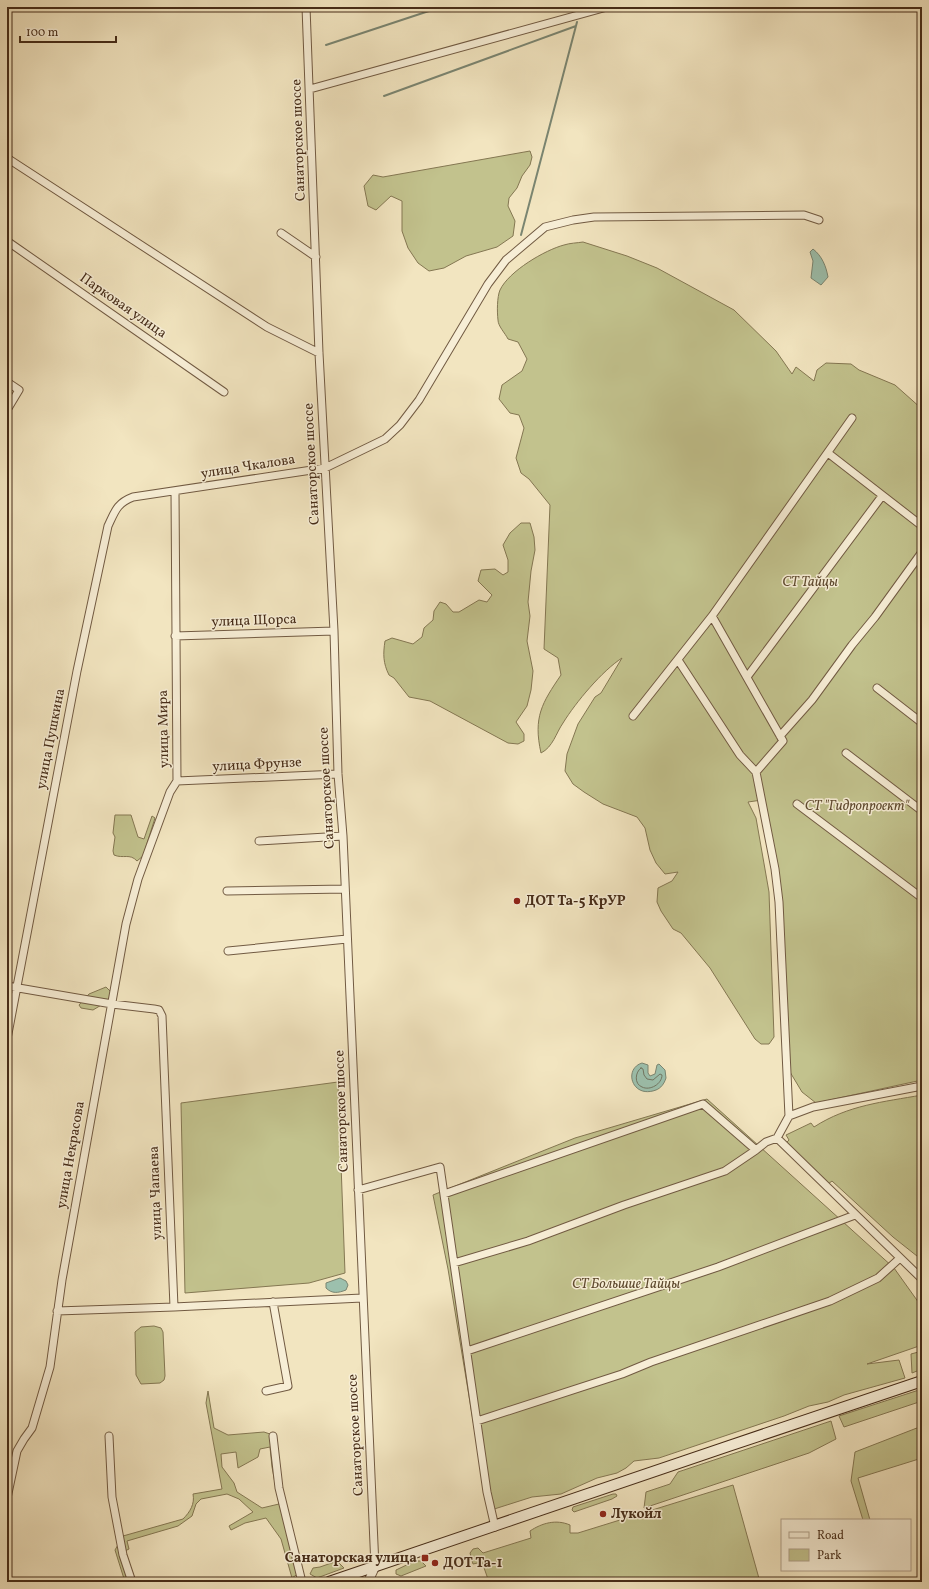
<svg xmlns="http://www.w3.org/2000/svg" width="929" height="1589" font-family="Vollkorn,serif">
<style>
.green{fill:#c2c28d;stroke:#847752;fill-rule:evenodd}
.water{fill:#9cc0ad;stroke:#7a8571}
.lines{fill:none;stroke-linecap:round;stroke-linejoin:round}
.shore{stroke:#717662;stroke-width:1}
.stream{stroke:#7a8571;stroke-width:2}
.minor-casing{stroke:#715a42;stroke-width:9}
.tertiary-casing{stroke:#715a42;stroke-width:10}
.secondary-casing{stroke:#462c18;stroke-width:12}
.minor{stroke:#f7eed6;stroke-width:7}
.tertiary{stroke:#f7eed6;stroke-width:8}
.secondary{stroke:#f7eed6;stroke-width:10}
.poi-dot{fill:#8f2418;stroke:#f7eed6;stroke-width:1.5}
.labels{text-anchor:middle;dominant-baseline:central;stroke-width:3;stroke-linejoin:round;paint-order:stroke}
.street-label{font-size:14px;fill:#462c18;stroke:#f7eed6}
.park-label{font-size:14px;font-style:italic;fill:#5f4a2f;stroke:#f7eed6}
.poi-label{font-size:14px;font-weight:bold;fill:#462c18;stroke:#f7eed6;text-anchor:start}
</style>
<rect width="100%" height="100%" fill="#f2e5c0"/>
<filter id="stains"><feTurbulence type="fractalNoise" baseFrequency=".005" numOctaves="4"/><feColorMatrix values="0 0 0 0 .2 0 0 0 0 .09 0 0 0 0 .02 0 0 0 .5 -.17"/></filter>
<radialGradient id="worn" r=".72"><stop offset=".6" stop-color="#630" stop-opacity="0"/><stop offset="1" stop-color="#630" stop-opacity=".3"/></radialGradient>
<path class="green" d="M530,151l2,6 -2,8 -8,11 -5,12 -8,10 -1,8 7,15 -2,15 -16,11 -31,9 -22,12 -15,3 -11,-8 -10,-15 -6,-17v-30l-11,-5 -15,14 -8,-4 -4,-20 9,-11 10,2z
M583,242l44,14 30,12 77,42 42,41 16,23 4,-7 18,14 3,-11 9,-7 25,1 8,6 36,15 27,24v671l-106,23 -14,-11 -12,-20 -9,-171 -19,-101 -14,2 8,16 13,74 5,145 -5,7h-8l-6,-5 -45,-71 -29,-35 -8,-4 -12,-18 -4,-9 1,-14 14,-7 6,-9 -13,2 -9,-11 -6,-13 -5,-22 -8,-11 -34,-13 -19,-12 -11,-8 -8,-13 2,-17 11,-30 17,-27 6,-4 21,-35c-20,13 -46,44 -59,65 -7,10 -10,24 -22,30 -8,-36 1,-50 20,-78l-3,-17 -14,-9 6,-144 -21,-26 -8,-6 -5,-15 8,-30 -5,-13 -9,-2 -11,-14 3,-14 20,-14 5,-12 -9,-17 -10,-3c-3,-6 -10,-13 -10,-19 -1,-8 -1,-23 2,-30 9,-19 45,-40 64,-45 6,-2 13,-2 19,-3z
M521,523h9l4,14 1,13 -4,21 -3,31 2,14 -3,25 6,30 -2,19 -4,16 -11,16 8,12v7l-6,3 -10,-1 -78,-42 -21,-4 -15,-19 -5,-3c-6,-12 -6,-21 -4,-34l7,-3 21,6 9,-7 2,-9 9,-8 1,-9 6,-9 6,2 7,8h6l20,-12 8,2 5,-7 -14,-14 3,-11 14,-1 8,6 5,-3v-12l-5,-15 7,-12z
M115,815h16l7,22 6,2 8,-23 3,2 -12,38 -6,5c-7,-8 -14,-2 -23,-6l-1,-4 2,-14 -2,-4z
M106,987l5,5 -3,9 -15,9 -12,-2 -2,-3 10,-11z
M338,1082l7,191 -36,10 -124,10 -4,-190z
M922,1095v165l-29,-23 -61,-56 -4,3 -43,-40 4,-4 -3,-5 25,-12 3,4c34,-22 69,-25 108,-32z
M707,1099l187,169 25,35 3,6v36l-55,19 32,-4 6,18 -61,17 -16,7 -19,4 -25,10 -125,42 -25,3 -8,7 -9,5 -20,5 -36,16 -29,3 -44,14 -40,-242 -15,-74 142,-57z
M154,1326l7,2 2,4 2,44 -1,4 -4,3 -19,1 -5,-9 -1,-43 6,-5z
M922,1351v18l-10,4 -1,-19z
M922,1389v12l-78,26 -5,-11z
M208,1391l6,37 14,7 36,-3 6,2 8,17 1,27 23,93 -10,7 -11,-39 -15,-21 -21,5 -14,7 -2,-4 24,-14 -14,-13 -12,-5 -26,5 -5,5 -4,12 -14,10 -51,15 2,8 -4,2 11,31h-11l-10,-32 8,-14 60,-17c7,-7 12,-15 10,-25l29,-5 -16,-86zM270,1447l2,20 7,37 -17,4 -25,-16 -3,-9 -12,-16 -1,-13 15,-2 2,16 20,-11 2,-8z
M831,1421l5,18 -27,14 -165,55 2,-16 24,-8 8,-12z
M922,1426v32l-64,20 12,42h-7l-12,-39 4,-29z
M733,1485l27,97h-271l-7,-20 -9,2 -3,-11 3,-4 5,-1 5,5 48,-15 -1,-7c12,-8 26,-12 40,-6v8h8z
M613,1494h3l1,2 -5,3 -38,13 -2,-2 1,-3z
M337,1561l7,7 -27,10 -7,-4 3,-6 7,-1z
M415,1561h6l5,5 -25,10 -5,-2v-4z"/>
<path class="water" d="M813,249c9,7 13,17 15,28l-7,8 -10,-7 2,-17 -3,-9z
M642,1063l6,2v8l2,3 5,-2 2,-9 2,-1 6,6 1,8c-2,6 -5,10 -10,12 -24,9 -33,-21 -14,-27z
M340,1278l6,3 2,4 -2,5c-8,3 -14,4 -20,-2v-5z"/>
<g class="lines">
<path class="shore" d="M641,1068l2,1 1,6 3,4 6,1 7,-6 2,1c0,9 -12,16 -20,12 -8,-3 -7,-15 -1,-19z"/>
<path class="stream" d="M326,45l115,-38
M384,96l192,-70
M521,235l56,-213"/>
<defs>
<path id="minor" d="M306,7l13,346 15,278 4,143 5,62 32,731
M310,89l297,-82
M7,158l260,169 52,26
M281,233l35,24
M7,241l217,151
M7,382l12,8 -12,20
M828,453l94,73
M712,616l71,125 -27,31
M175,636l159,-5
M678,660l62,95 16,17 19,97 4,33 10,214
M747,677l135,-181
M877,688l45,35
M633,716l79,-100 140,-198
M780,736l32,-36 40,-55 23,-28 47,-65
M846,753l76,58
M177,781l161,-7
M797,804l125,94
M259,841l84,-5
M227,891l118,-2
M228,951l119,-12
M7,986l105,18 42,5 5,1 3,6 12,291 -117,4
M7,1039l70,-368 31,-145c7,-15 9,-23 25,-29l192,-29 60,-29 15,-14 19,-25 69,-116 18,-24 39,-33 28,-7 21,-3 210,-2 15,5
M777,1138l145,141
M358,1190l82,-23 47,325 8,35
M444,1194l259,-90 53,46 10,-8 11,-4 12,-22 24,-9 109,-21
M454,1263l74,-22 96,-36 101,-34 31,-21
M174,1307l188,-9
M467,1351l251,-84 137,-52
M266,1391l22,-5 -15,-84
M477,1421l145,-47 29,-12 179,-61 48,-23 22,-20
M109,1436l3,61 11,58 9,27
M273,1436l6,52 23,94
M7,1498l10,-47 7,-12 8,-11 18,-61 12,-87 64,-356 12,-45 32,-87 7,-11 -2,-290"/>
<path id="tertiary" d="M368,1582l7,-15"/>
<path id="secondary" d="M329,1582c198,-67 395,-135 593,-201"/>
</defs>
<use href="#minor" class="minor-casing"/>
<use href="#tertiary" class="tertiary-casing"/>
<use href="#secondary" class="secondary-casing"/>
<use href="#minor" class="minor"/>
<use href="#tertiary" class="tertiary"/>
<use href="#secondary" class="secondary"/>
</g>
<g class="poi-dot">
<circle cx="517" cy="901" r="4"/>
<circle cx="603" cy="1514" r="4"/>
<rect x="421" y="1554" width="8" height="8" rx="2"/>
<circle cx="435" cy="1563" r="4"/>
</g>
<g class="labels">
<g class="street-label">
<text transform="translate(299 140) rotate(-92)">Санаторское шоссе</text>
<text transform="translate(123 306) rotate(35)">Парковая улица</text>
<text transform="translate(312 464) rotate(-93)">Санаторское шоссе</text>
<text transform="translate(248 467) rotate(-9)">улица Чкалова</text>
<text transform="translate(254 621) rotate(-2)">улица Щорса</text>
<text transform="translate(164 729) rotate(-91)">улица Мира</text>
<text transform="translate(51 739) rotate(-79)">улица Пушкина</text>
<text transform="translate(257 765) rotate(-3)">улица Фрунзе</text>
<text transform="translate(327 788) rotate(-93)">Санаторское шоссе</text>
<text transform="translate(342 1111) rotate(-92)">Санаторское шоссе</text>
<text transform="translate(71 1155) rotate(-80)">улица Некрасова</text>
<text transform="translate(156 1193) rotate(-92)">улица Чапаева</text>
<text transform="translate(356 1435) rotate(-93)">Санаторское шоссе</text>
</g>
<g class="park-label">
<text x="810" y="582">СТ Тайцы</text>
<text x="857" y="806">СТ "Гидропроект"</text>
<text x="626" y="1284">СТ Большие Тайцы</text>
</g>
<g class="poi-label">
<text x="525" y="901">ДОТ Та-5 КрУР</text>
<text x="611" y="1514">Лукойл</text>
<text x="417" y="1558" text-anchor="end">Санаторская улица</text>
<text x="443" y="1563">ДОТ Та-1</text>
</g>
</g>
<rect width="929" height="1589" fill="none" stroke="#f2e5c0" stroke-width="24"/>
<rect x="8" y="8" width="913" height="1573" fill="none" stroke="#462c18" stroke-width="2"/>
<rect x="12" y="12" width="905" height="1565" fill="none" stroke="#462c18"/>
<rect x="781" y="1519" width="130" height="52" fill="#f7eed6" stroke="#b0a08a"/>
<rect x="789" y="1532" width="20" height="6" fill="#f7eed6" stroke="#b0a08a"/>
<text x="817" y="1539" font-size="12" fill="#462c18">Road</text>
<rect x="789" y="1549" width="20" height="12" fill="#c2c28d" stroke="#b0a08a"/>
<text x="817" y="1559" font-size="12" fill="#462c18">Park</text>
<path d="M20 36v6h96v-6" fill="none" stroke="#462c18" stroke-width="2"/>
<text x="26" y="36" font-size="12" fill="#462c18" stroke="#f7eed6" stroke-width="3" paint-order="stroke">100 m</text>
<rect width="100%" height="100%" filter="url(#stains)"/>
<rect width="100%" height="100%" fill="url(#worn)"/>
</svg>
